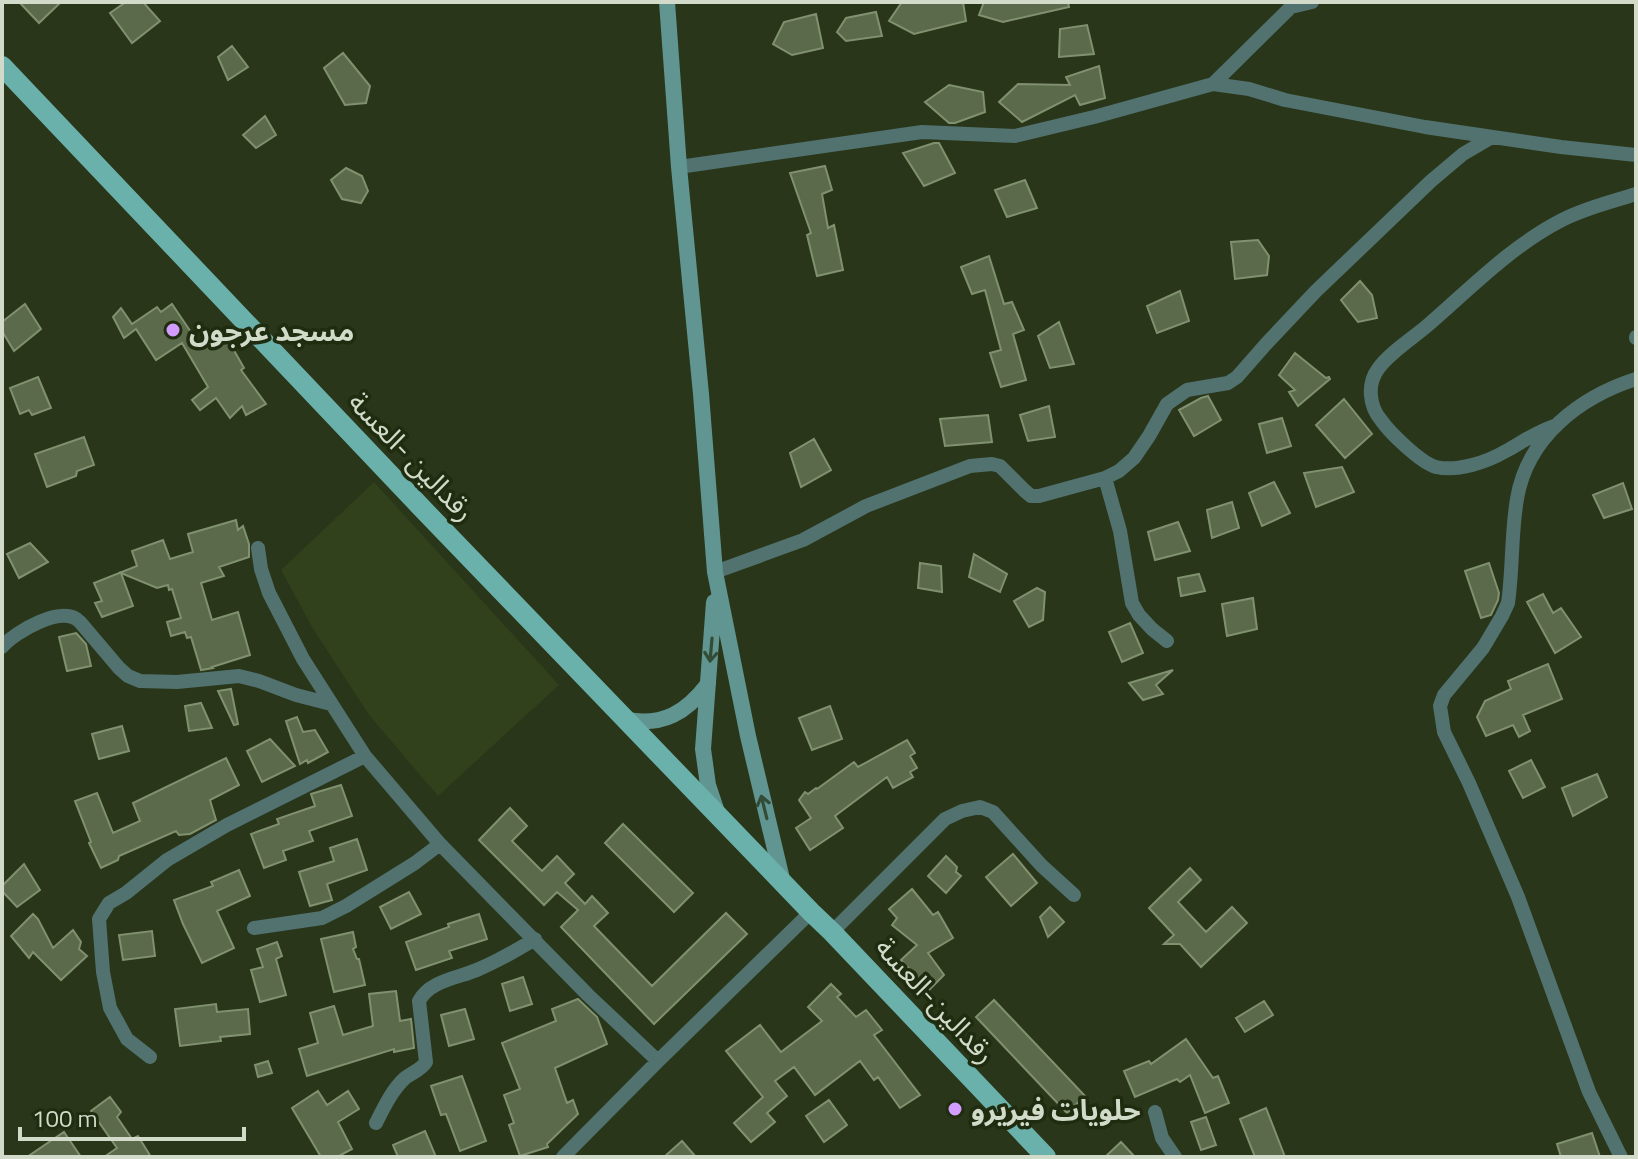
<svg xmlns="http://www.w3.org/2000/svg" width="1638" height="1159" font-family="'Titillium Web','Noto Sans Arabic',sans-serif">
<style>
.built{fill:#30411c}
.building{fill:#5b6a4a;stroke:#80916f;stroke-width:2}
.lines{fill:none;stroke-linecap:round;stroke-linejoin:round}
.street{stroke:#51726f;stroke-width:14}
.secondary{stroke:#609591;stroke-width:16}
.primary{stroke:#6bb1ab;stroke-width:20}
.oneway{stroke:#324c36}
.poi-dot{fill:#d29cfd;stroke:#1f2c0f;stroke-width:3}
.labels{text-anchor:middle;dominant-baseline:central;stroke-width:7;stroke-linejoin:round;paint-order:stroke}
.poi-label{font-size:28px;font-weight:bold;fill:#d2dbc9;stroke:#1f2c0f;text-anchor:start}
.street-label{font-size:28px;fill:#d2dbc9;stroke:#1f2c0f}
</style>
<rect width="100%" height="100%" fill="#293619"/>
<path class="built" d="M374,482l185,203 -121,111 -69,-81 -57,-88 -31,-57z"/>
<path class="building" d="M19,2h42l-22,21z
M126,2h17l17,19 -28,22 -22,-30z
M902,2h61l3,19 -52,13 -25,-13z
M984,2h84l1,5 -66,15 -24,-7z
M876,12l6,24 -36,5 -9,-9 9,-14z
M816,14l7,34 -31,7 -19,-11 11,-22z
M1087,25l7,29 -35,3 1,-28z
M232,46l16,21 -20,13 -10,-23z
M343,53l27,33 -4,17 -21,2 -21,-37z
M1099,66l6,32 -25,7 -5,-10 -53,27 -23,-20 19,-18 52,1 -4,-8z
M949,85l34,7 2,20 -30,11h-6l-24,-21z
M265,116l11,19 -20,13 -13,-13z
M934,143h5l16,30 -31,13 -21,-33z
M825,166l7,24 -10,4 6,34 6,-3 9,45 -26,6 -10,-41 4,-2 -21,-60z
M346,168l16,8 6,15 -7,12 -19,-4 -11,-19z
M1025,180l12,28 -30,9 -12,-27z
M1258,240l11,16 -2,19 -32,4 -4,-37z
M989,256l15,48 8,-2 12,28 -11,4 13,46 -25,7 -11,-34 11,-3 -16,-60 -13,4 -11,-27z
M1360,281l12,14 5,23 -19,4 -17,-22z
M1180,291l9,30 -32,12 -10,-27z
M25,304l16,25 -27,22 -12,-20v-9z
M172,304l27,40 24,-13 21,37 -3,2 25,34 -20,11 -4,-9 -12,12 -14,-20 -16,12 -8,-10 16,-13 -26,-44 -26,17 -20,-31 -12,9 -11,-21 8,-9 11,16 25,-17 4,5z
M1059,322l15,42 -24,4 -12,-32z
M1295,353l31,25 3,-1 1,2 -32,27 -9,-14 6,-2 -16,-15z
M38,377l13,31 -19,7 -3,-5 -9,4 -10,-26z
M1208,396l13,24 -27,16 -15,-26 22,-12z
M1344,399l28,35 -27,24 -29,-33z
M1049,406l6,31 -27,4 -8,-26z
M988,415l4,27 -47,4 -5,-27z
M1282,418l9,28 -24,7 -8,-29z
M84,437l10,28 -17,6 -1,5 -29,11 -12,-33z
M814,439l17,31 -30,17 -11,-34z
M1342,467l12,25 -38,15 -12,-34z
M1274,482l16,31 -28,13 -13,-33z
M1623,483l9,26 -28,9 -11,-23z
M1232,502l7,26 -27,10 -5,-28z
M236,520l2,10 5,-4 6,18v13l-30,10 5,9 -23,7 11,37 26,-8 12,43 -38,12 1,1 -12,2 -10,-33 -4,1 -2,-6 -14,4 -4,-14 14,-4 -9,-29 -3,1 -1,-5 -11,3 -36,-15 12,33 -31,11 -7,-14 7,-2 -8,-18 43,-17 -5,-15 31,-11 7,19 23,-7 -5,-18z
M1178,522l12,29 -35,9 -7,-28z
M30,543l18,19 -29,16 -12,-24z
M974,554l33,20 -7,18 -31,-15z
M920,563l21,3 1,26 -24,-4z
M1489,563l10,30 -1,7 -7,15 -10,3 -16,-47z
M1199,574l6,17 -24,5 -3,-18z
M1037,588l8,4 -2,28 -14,7 -15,-26z
M1543,594l10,19 8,-5 20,29 -26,16 -28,-51z
M1253,598l4,31 -30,7 -5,-32z
M1130,623l13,30 -21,9 -13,-30z
M76,633l10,11 5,22 -24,5 -8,-34z
M1548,664l14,35 -39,16 7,16 -11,6 -6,-12 -27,11 -9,-19 8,-16 26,-12 -3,-8z
M1173,670l-17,15 7,9 -20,6 -14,-17z
M231,689l7,35 -4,1 -16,-34z
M201,703l11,25 -23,3 -4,-25z
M830,706l12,33 -30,11 -13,-32z
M297,717l6,15 12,-2 13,22 -20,11 -1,-3 -7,4 -14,-43z
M122,726l7,25 -30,8 -7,-25z
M270,739l25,27 -33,16 -15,-31z
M907,740l8,13 -5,3 7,12 -7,4 3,5 -20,11 -6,-11 -52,39 8,12 -33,22 -14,-22 15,-10 -12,-18 6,-8 3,2 8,-6 1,1 37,-27 4,5z
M226,758l13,27 -29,15 6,20 -26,14 -11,1 -3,-4 -57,25 -1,4 -17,8 -12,-25 2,-1 -16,-41 22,-8 16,40 27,-12 -7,-18z
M1531,760l14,27 -22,11 -14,-27z
M1597,774l10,23 -34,19 -11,-28z
M341,785l11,31 -43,15 4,10 -30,10 3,9 -22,8 -13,-34 28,-10 -2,-5 38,-13 -4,-12z
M510,808l17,18 -15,15 30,30 15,-15 17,18 -9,9 20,21 7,-8 16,17 -14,13 58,60 74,-73 21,21 -93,90 -93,-97 17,-17 -21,-18 -13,13 -65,-65z
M623,824l70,69 -19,19 -69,-69z
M357,839l10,31 -40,14 5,16 -22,6 -11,-34 35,-11 -4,-13z
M1013,854l24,29 -26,23 -25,-29z
M946,856l11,11 -1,5 5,4 -15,17 -18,-17z
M24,864l16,26 -23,17 -15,-16v-5z
M1190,868l11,12 -23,22 28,30 26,-25 15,16 -46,44 -21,-23h-16l10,-9 -25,-27z
M239,870l11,26 -33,15 17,37 -32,15 -19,-39 -9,-24 39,-14 -2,-4z
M912,889l21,26 5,-3 15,26 -25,15 16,22 -15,15 -28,-30 16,-15 -25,-20 5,-7 -8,-9z
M409,892l12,22 -30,15 -11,-22z
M1050,907l14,15 -16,15 -8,-20z
M33,914l5,5 15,29 20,-18 8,12 -2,7 8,7 -26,24 -28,-28 -4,6 -18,-22z
M479,914l8,25 -38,12 3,7 -36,12 -10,-28 43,-15 -1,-3z
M152,931l3,25 -32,4 -4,-25z
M353,932l3,15 -3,2 4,10h2l6,26 -31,7 -13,-53z
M277,942l5,14 -6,3 10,36 -26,7 -9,-32 12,-3 -6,-18z
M523,977l9,27 -22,7 -8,-27z
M831,984l10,10 -4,3 19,20 10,-7 16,20 -8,5 46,60 -20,13 -22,-31 -4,3 -14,-19 -45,34 -21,-28 -19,14 12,15 -20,17 8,9 -24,20 -17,-19 29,-26 -37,-46 34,-26 21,27 41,-31 -14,-14z
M396,991l4,30 11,-2 3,29 -20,4v-3l-87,27 -8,-27 19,-6 -8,-30 24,-7 9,29 30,-9 -4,-32z
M578,999l19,18 10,27 -52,24 12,35 6,-3 5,14 -31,30 1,3 -28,9 -11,-31 5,-2 -10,-28 16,-6 -18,-46 54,-22 -4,-12z
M994,1000l91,96 -18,17 -91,-96z
M1264,1001l9,14 -28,17 -9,-14z
M216,1004l1,8 31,-3 2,25 -30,3 1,4 -41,5 -5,-37z
M465,1009l9,30 -25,7 -8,-31z
M1186,1039l27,39 5,-2 11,27 -24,10 -15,-38 -10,7 -3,-3 -42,18 -11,-26 25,-10 2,3z
M268,1061l4,12 -14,4 -3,-12z
M462,1076l24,65 -26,10 -14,-37 -5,1 -10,-29z
M318,1091l9,14 21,-14 11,18 -21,13 14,27 -15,8h-16l-29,-49z
M110,1097l11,15 -4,5 15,22 6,-3 13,21h-47l13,-9 -26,-37z
M829,1100l18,25 -23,17 -18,-26z
M1266,1108l19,49h-30l-15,-38z
M1206,1117l10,28 -15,5 -10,-28z
M425,1131l11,26h-38l-5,-12z
M64,1132l17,25h-54z
M1592,1133l8,24h-39l-4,-13z
M682,1141l14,16h-32z
M1121,1142l14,15h-30z"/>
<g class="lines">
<path class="street" d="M1213,84l78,-77 21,-5
M679,167l243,-35 93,4 79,-19 119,-33 36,5 36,11 140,27 136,20 75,8
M1636,338v-1
M1554,426c-20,7 -30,15 -48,25 -19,11 -48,21 -70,16 -15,-4 -46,-34 -55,-47 -12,-14 -14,-36 -3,-51 11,-16 35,-31 50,-44 43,-37 83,-79 134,-105 23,-12 49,-18 74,-26
M1105,478l15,53 12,72 7,12 13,14 15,12
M258,548l3,21 8,24 34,66 62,97 75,88 148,151 70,66
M715,572l88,-32 63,-34 104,-40 22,-2 8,2 25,25 6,5h8l66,-18 14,-7 15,-13 15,-22 18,-32 20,-14 41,-7 9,-6 29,-33 50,-53 115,-110 32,-27 29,-17
M2,647c14,-16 61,-43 78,-25l39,46 9,8 12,5 37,1 62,-6 20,5 37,14 35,9
M254,928l68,-10 24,-12 69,-43 25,-19
M832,932l113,-113 17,-8 18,-4 13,5 49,54 32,29
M150,1057l-23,-18 -17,-31 -7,-36 -4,-53 10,-16 17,-10 41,-33 60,-35 138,-69
M1155,1112l7,26 13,19
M376,1123c8,-16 16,-33 29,-45 8,-6 16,-8 21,-16l-7,-61c11,-21 40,-23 60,-32 19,-8 38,-19 56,-30
M563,1157l95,-96 153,-149
M1621,1157l-32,-65 -71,-195 -49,-114 -25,-51 -4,-26 4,-11 39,-47 19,-32 6,-13c5,-35 3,-70 9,-104 10,-62 63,-102 119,-120"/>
<path class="secondary" d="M667,2l12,165 22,227 14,178 33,164 35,147
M714,602l-11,147 5,36 9,27
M627,720c36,6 59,-7 81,-36"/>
<path class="primary" d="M2,66l416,438 393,408 21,20 214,225"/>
</g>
<defs><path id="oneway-shaft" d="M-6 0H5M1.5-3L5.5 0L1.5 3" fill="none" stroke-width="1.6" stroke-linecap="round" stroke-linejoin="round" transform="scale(2)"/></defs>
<g class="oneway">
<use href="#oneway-shaft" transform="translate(711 650) rotate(95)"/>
<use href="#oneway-shaft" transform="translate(764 807) rotate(-104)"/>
</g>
<g class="poi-dot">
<circle cx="173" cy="330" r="8"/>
<circle cx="955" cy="1109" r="8"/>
</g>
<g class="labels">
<g class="poi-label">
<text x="189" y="330">مسجد عرجون</text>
<text x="971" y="1109">حلويات فيريرو</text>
</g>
<g class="street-label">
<text transform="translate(412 456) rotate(46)">رقدالين -العسة</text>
<text transform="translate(936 1000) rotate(47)">رقدالين-العسة</text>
</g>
</g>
<rect width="1638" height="1159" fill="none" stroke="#d2dbc9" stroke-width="8"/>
<path d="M20 1127v12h224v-12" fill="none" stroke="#d2dbc9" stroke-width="4"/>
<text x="32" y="1127" font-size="24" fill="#d2dbc9" stroke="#1f2c0f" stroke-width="6" paint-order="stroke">100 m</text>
</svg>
